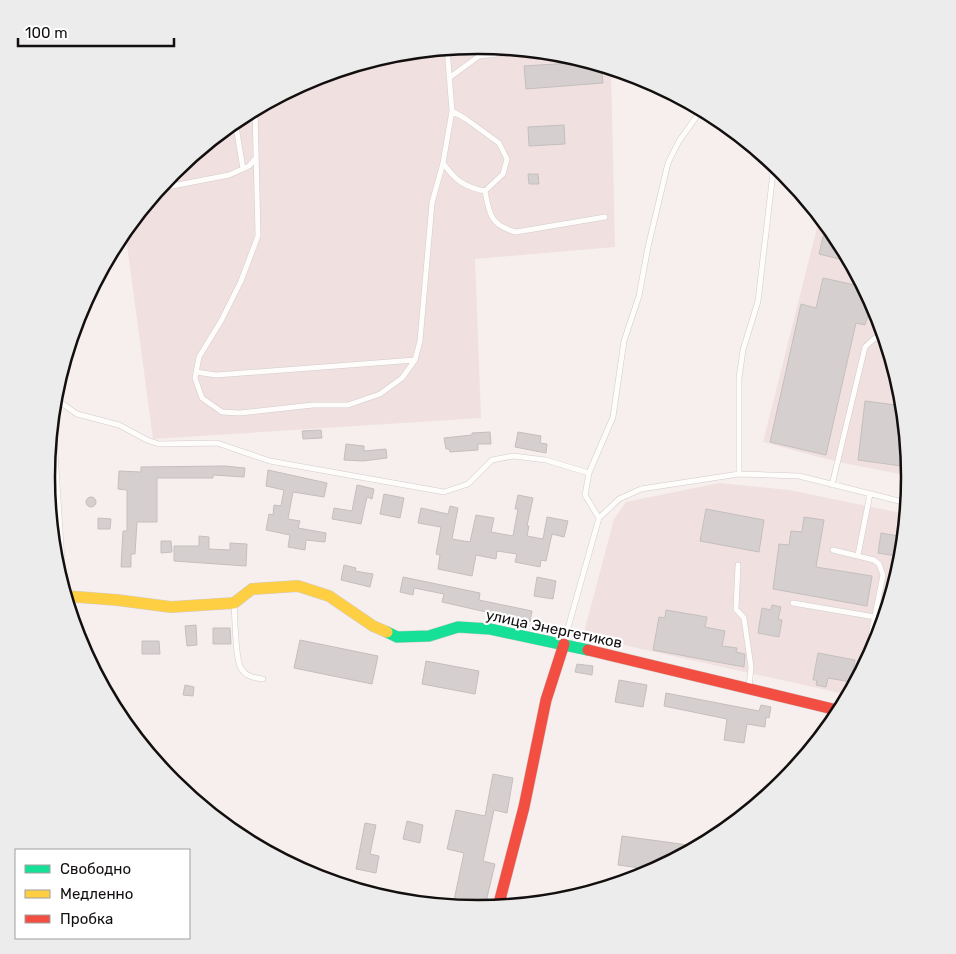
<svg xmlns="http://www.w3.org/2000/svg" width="956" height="954" font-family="Rubik,sans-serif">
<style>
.built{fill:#f0e1e0}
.building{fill:#d5d0cf;stroke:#c4bfbe}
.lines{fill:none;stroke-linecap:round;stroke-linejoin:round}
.lane-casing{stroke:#d1cccb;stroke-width:6}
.street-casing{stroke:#d1cccb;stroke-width:11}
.fast-casing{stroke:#d1cccb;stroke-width:12}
.slow-casing{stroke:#d1cccb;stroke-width:12}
.jam-casing{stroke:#d1cccb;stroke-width:12}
.lane{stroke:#fefdfc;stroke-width:5}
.street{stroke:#fefdfc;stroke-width:10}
.fast{stroke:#16e098;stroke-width:11}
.slow{stroke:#ffcf43;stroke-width:11}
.jam{stroke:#f24e42;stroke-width:11}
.labels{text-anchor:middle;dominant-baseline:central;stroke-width:4.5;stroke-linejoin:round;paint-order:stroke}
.street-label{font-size:15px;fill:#130f0f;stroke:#fff}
.rim{fill:none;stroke:#130f0f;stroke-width:2.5}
</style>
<rect width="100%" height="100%" fill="#f6efee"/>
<path class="built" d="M478,45l85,8 48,15 4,179 -140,12 6,159 -328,21 -28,-209 48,-59 65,-53 75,-40 81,-25z
M820,216l17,21 40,75 25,81 8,83 -72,-14 -75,-20z
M719,483l70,7 117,24 -4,48 -25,81 -28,52 -266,-59 31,-117 12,-17z"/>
<path class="building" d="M570,56l31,9 2,18 -77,6 -2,-23 47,-3z
M564,125l1,19 -36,2 -1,-19z
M528,174h10l1,10h-10z
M826,224l11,13 14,25 -32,-8z
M823,278l41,9 -1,7 5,1 4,7 -7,23 -9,-2 -30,132 -56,-13 31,-138 15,4z
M865,401l38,5 6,61 -51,-7z
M321,430l1,8 -19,1 -1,-8z
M490,432l1,12h-13v6l-28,2 -1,-3h-3l-2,-11 28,-3v-2z
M518,432l23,4 -1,7 7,1 -1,9 -31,-6z
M346,444l18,2v5l22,-2 1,9 -24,3 -19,-1z
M225,466l20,2 -1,9 -31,-2v3h-56v44h-20l-2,32h-4v13h-10l2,-36h4v-41l-9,-1 1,-18 22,1v-5z
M268,470l59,13 -3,14 -31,-5 -5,27 12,2 -2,7 28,5 -1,9 -19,-2 -1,10 -17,-3 2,-12 -24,-5 3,-16 4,1 1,-10 7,1 3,-16 -18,-4z
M357,485l17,4 -2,10 -5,-2 -6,27 -29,-5 2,-11 18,3z
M384,494l20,4 -4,20 -20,-4z
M518,495l15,3 -6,28h2l-2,10 16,3 4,-22 21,4 -4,16 -12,-3 -6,27 -5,-1 -1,7 -25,-5 2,-8 -20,-3 -1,8 -20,-4 -4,21 -34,-7 2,-14 -4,-1 5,-27 -23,-4 3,-15 27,6 2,-8 8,2 -6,31 18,3 6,-27 18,3 -3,14 22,4 5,-27h-3z
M86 502a5 5 0 1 1 10 0a5 5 0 1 1-10 0Z
M706,509l58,11 -5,32 -59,-11z
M804,517l20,3 -8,47 56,9 -5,30 -94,-17 6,-45 10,1 2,-14 11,1z
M98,518l13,1 -1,10h-12z
M881,533l23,4 -2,20 -24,-4z
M199,536l10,1v12l21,1v-7l17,1 -1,22 -72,-5v-15h25z
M161,541h10l1,11 -11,1z
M344,565l12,3 -1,3 18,3 -3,13 -29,-7z
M403,577l77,16 -1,7 53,11 -2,11 -88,-20 2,-8 -30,-6 -1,7 -13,-3z
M537,577l19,4 -3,18 -19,-3z
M772,605l9,2 -3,12 4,1 -3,17 -21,-4 4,-25 9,2z
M666,610l41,7 -2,10 20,4 -3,15 15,2 -1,4 9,2 -1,13 -91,-17 6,-33 6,1z
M196,625l1,20 -10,1 -2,-20z
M213,628h17l1,16h-18z
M300,640l78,16 -6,28 -78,-16z
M142,641h17l1,13h-18z
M818,653l37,7 -4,22 -23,-4 -2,9 -10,-2 1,-5h-4z
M426,661l53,10 -4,23 -53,-10z
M577,664l16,2 -1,9 -17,-3z
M619,680l28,5 -4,22 -28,-5z
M185,685l9,2 -1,9 -10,-1z
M666,693l93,18 2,-6 10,2 -2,11 -3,-1 -1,10 -18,-3 -3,19 -20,-3 3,-21 -63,-13z
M493,774l20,4 -6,35 -13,-3 -11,51 12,3 -10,42 -31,-6 10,-47 -17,-4 9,-39 29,6z
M407,821l16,4 -3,18 -17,-4z
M365,823l11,2 -6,29 9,2 -3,17 -20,-4z
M622,836l66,9 -1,8 -32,17 -37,-5z"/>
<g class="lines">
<defs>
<path id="lane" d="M449,78l30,-22 54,-6
M255,109l3,127 -17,45 -20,40 -22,36 -4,21 7,20 20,14 18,1 73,-8h35l32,-11 22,-16 13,-18 5,-19 12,-138 11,-40 9,-52 -5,-63
M452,111l14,8 33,24 8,16 -4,15 -18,17
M235,120l8,49
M443,163c12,17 21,24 42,28 4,23 6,35 31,41l89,-15
M161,186l6,1 62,-12 20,-9 7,-8
M196,372l20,3 199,-15
M54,398l23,16 42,11 28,15 12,4 58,-1 53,18 174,31 24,-8 24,-24 21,-4 33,4 43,13
M739,474v-96l4,-28 15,-49 16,-137
M832,485l33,-138 10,-9 11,2
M599,518l-14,-23 4,-22 24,-56 11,-76 15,-45 9,-49 20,-84 11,-22 23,-32
M833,550l41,10 5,4 4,11 -18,90
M858,555l12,-61
M738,565l-2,44 8,9 7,49 -2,21
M234,603c1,13 1,59 8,67 5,7 14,8 21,9
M793,603l82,14
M564,642l35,-124 20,-19 22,-10 98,-15 60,2 108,27"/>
<path id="street" d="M51,429l10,156"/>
<path id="fast" d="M387,632l10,5 32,-1 29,-9 32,2 98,21"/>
<path id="slow" d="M65,596l52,4 54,7 63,-4 18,-14 46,-3 31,10 44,30 14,6"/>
<path id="jam" d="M588,650l253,61
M498,907l26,-100 22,-107 18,-56"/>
</defs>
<use href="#lane" class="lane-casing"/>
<use href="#street" class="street-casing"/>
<use href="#fast" class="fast-casing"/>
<use href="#slow" class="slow-casing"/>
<use href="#jam" class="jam-casing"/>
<use href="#lane" class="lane"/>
<use href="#street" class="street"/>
<use href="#fast" class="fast"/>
<use href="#slow" class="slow"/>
<use href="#jam" class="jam"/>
</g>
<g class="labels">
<g class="street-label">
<text transform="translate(554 629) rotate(12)">улица Энергетиков</text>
</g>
</g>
<path d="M0 0H956V954H0ZM55 477a423 423 0 1 1 846 0a423 423 0 1 1-846 0Z" fill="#ececec" fill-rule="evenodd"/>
<path class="rim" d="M55 477a423 423 0 1 1 846 0a423 423 0 1 1-846 0Z"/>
<rect x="15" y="849" width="175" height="90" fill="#ffffff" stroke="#a19f9f"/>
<rect x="25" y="865" width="25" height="8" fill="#16e098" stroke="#a19f9f"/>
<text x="60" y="874" font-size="15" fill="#130f0f">Свободно</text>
<rect x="25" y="890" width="25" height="8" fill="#ffcf43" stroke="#a19f9f"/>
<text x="60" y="899" font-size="15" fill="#130f0f">Медленно</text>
<rect x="25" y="915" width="25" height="8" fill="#f24e42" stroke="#a19f9f"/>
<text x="60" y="924" font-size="15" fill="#130f0f">Пробка</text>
<path d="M18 38v8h156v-8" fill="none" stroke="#130f0f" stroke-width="2.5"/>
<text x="25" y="38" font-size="15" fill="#130f0f" stroke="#ffffff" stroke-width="4" paint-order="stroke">100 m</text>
</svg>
